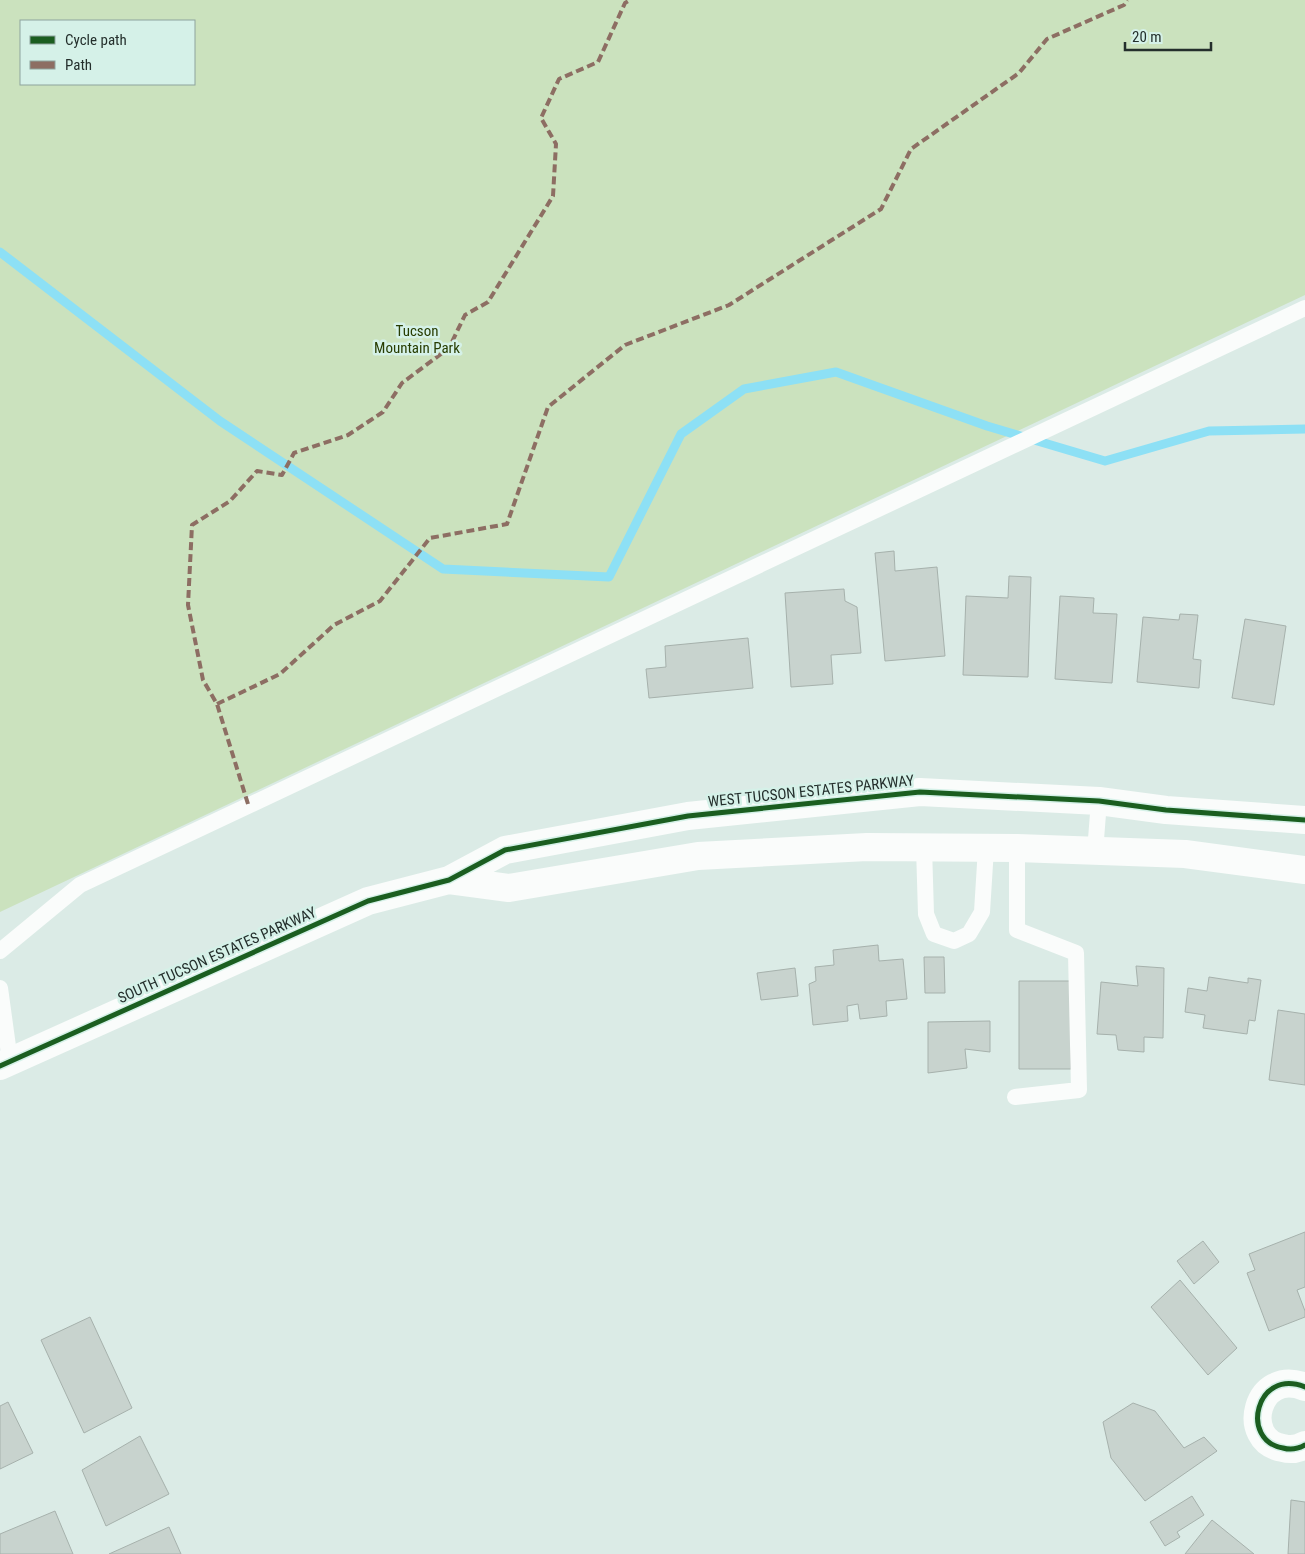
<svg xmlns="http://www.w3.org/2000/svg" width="1305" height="1554" font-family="'Roboto Condensed',sans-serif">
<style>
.green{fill:#cbe2be;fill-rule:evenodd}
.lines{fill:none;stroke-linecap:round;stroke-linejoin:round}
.stream{stroke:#8de0f5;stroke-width:9}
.building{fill:#c8d3ce;stroke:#a6b1ac}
.service{stroke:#fafcfb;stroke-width:16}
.minor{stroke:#fafcfb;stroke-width:28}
.quiet{stroke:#8d6e63;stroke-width:4;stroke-dasharray:8 4;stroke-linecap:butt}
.cycleway-casing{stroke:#d5f1e8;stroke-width:8}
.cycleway{stroke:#1b5e20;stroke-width:5}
.labels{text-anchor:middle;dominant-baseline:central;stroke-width:5;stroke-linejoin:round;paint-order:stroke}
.park-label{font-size:15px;fill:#283d02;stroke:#d5f1e8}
.street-label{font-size:15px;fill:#242f2c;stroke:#d5f1e8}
</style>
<rect width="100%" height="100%" fill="#dbebe6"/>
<path class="green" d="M0,0h1305v295l-1305,617zM21,21h173v63h-173z"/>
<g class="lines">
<path class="stream" d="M0,252l220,169 223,148 166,8 72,-143 63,-45 92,-17 151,54 118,35 104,-30 96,-2"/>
</g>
<path class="building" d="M894,551l1,20 42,-4 8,89 -60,5 -10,-108z
M1009,576l22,1 -3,100 -65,-2 3,-79 42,2z
M844,589l1,12 12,6 4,46 -30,2 2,29 -42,3 -6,-94z
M1060,596l34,2 -1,15 24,1 -5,69 -57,-4z
M1180,614l18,1 -5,44 8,1 -2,28 -62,-6 6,-65 36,3z
M1245,619l41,7 -12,79 -42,-7z
M748,638l5,50 -104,10 -3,-29 20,-2 -1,-21z
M878,945l1,16 24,-2 4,40 -21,2 1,15 -27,3 -2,-15 -11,2 1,15 -35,4 -4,-41 7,-3 -1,-14 19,-2 -1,-15z
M924,957h20l1,36h-20z
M1136,966l28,2 -1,70 -19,-1v15l-26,-2 -2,-15 -19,-1 4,-52 37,4z
M795,968l3,28 -37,4 -4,-27z
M1209,977l39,6v-5l13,2 -6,41 -6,-1 -2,14 -44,-6 2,-13 -20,-3 3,-24 19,3z
M1019,981h52v88h-52z
M1278,1010l27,4v71l-36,-5z
M990,1021v31l-25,-3 2,19 -39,5v-51z
M1305,1232v55l-8,3 8,21v6l-36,14 -22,-58 8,-3 -6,-16z
M1203,1241l16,21 -25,22 -17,-23z
M1180,1280l57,68 -29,27 -57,-68z
M90,1317l42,91 -48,25 -43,-93z
M8,1402l25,51 -33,16v-63z
M1133,1403l22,8 29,37 20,-11 13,14 -72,50 -34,-43 -8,-36z
M140,1436l29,58 -63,32 -24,-56z
M1192,1496l12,19 -27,17 3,5 -15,9 -15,-24z
M1291,1500l14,2v52h-17z
M55,1511l18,43h-73v-20z
M1212,1520l42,34h-69z
M169,1527l12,27h-72z"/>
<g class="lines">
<path class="service" d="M924,847l2,67 8,20 20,7 15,-7 13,-22 4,-64
M1095,852l4,-51
M0,951l80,-66 1225,-577
M0,988l10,73
M1015,1097l64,-7 -3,-137 -59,-23v-82"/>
<path class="minor" d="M449,880l60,8 189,-32 169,-9 150,1 168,6 120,16
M0,1066l368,-165 81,-21 56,-30 183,-34 232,-24 179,9 67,9 139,10
M1305,1387c-49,-20 -66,54 -22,61 7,2 15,1 22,-3"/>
<path class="quiet" d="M217,704l63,-30 54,-49 46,-24 50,-63 77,-14 41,-117 77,-62 104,-40 152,-96 30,-60 108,-76 28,-34 77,-34 3,-5
M248,804l-31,-100 -14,-24 -15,-75 4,-80 38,-24 27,-30 25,4 12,-22 54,-18 35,-23 19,-29 47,-35 16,-33 23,-13 65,-106 3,-52 -15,-26 18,-39 39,-17 27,-59 5,-3"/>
<defs>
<path id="cycleway" d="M0,1066l368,-165 81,-21 56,-30 183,-34 232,-24 179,9 67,9 139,10
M1305,1387c-49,-20 -66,54 -22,61 7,2 15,1 22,-3"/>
</defs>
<use href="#cycleway" class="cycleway-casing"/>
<use href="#cycleway" class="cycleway"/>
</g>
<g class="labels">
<g class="park-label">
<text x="417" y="331">Tucson<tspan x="417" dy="17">Mountain Park</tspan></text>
</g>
<g class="street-label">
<text transform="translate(811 791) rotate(-6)">WEST TUCSON ESTATES PARKWAY</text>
<text transform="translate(217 955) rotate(-24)">SOUTH TUCSON ESTATES PARKWAY</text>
</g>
</g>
<rect x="20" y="20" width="175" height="65" fill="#d5f1e8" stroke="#8ea39d"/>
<rect x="30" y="36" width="25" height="8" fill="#1b5e20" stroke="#8ea39d"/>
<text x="65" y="45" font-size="15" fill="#242f2c">Cycle path</text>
<rect x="30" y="61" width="25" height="8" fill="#8d6e63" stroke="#8ea39d"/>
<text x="65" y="70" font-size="15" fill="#242f2c">Path</text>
<path d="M1125 42v8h86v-8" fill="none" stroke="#242f2c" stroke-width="2.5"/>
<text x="1132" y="42" font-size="15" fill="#242f2c" stroke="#d5f1e8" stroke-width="4" paint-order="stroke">20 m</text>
</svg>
